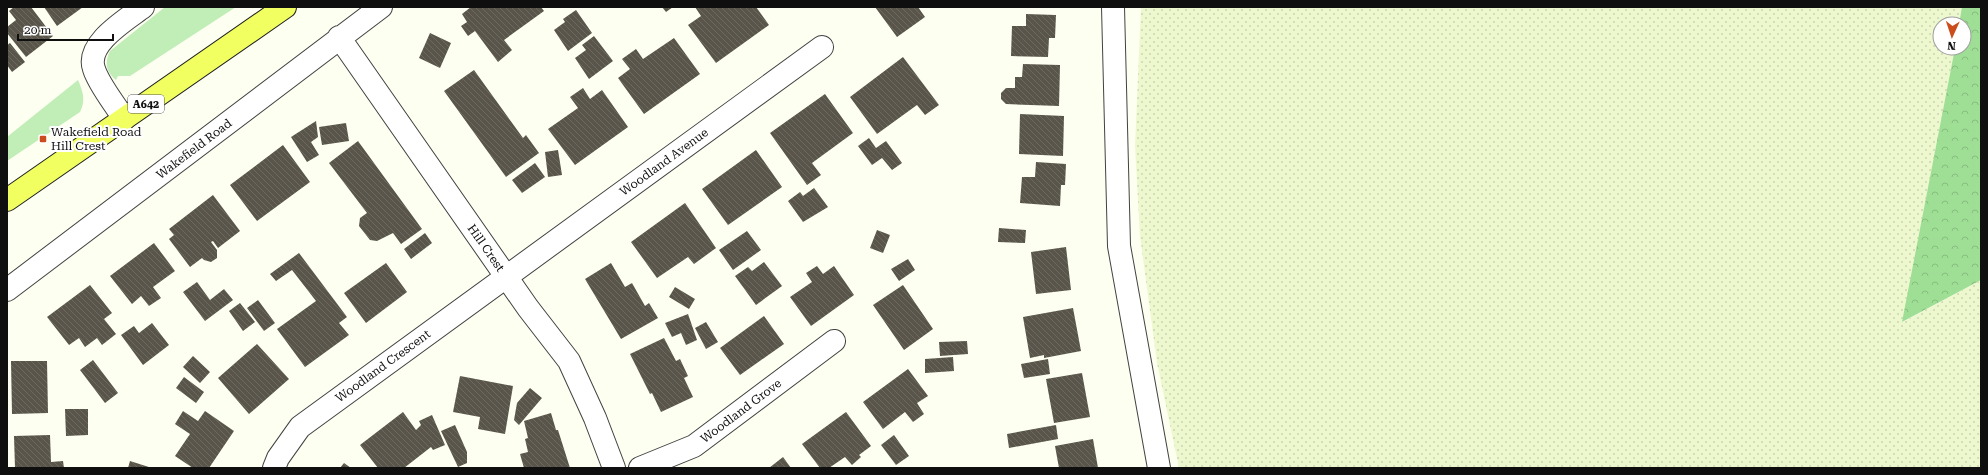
<svg xmlns="http://www.w3.org/2000/svg" width="1988" height="475" font-family="'Roboto Serif',serif">
<style>
.farmland{fill:url(#farmland-dots)}
.grass{fill:#c1edb7}
.forest{fill:url(#forest-crowns)}
.building{fill:url(#building-back-hatch)}
.lines{fill:none;stroke-linecap:round;stroke-linejoin:round}
.minor-casing{stroke:#424242;stroke-width:24}
.major-casing{stroke:#202020;stroke-width:24}
.minor{stroke:#fff;stroke-width:22}
.major{stroke:#f1ff61;stroke-width:22}
.poi-dot{fill:#cb4d1b;stroke:#fff;stroke-width:1.5}
.labels{text-anchor:middle;dominant-baseline:central;stroke-width:4;stroke-linejoin:round;paint-order:stroke}
.shield{fill:#fff;stroke:#575757;stroke-width:1}
.shield-label{font-size:11px;font-weight:bold;fill:#0f0f0f}
.poi-label{font-size:12px;fill:#0f0f0f;stroke:#fff;text-anchor:start}
.street-label{font-size:12px;fill:#0f0f0f;stroke:#fff}
</style>
<defs>
<pattern id="farmland-dots" width="8" height="8" patternUnits="userSpaceOnUse"><rect width="8" height="8" fill="#eef8cf"/><path d="M2 2h.1M6 6h.1" fill="none" stroke="#cbd3b1" stroke-width="1.8" stroke-linecap="round"/></pattern>
<pattern id="forest-crowns" width="20" height="18" patternUnits="userSpaceOnUse"><rect width="20" height="18" fill="#9edf95"/><path d="M2 6a3 3 0 1 1 6 0M12 15a3 3 0 1 1 6 0" fill="none" stroke="#87be7f"/></pattern>
<pattern id="building-back-hatch" width="6" height="6" patternUnits="userSpaceOnUse"><rect width="6" height="6" fill="#59554a"/><path d="M-1 5l2 2M0 0l6 6M5-1l2 2" fill="none" stroke="#6c6960"/></pattern>
</defs>
<rect width="100%" height="100%" fill="#fdfff1"/>
<path class="farmland" d="M1141,7h821l-3,17h-19v24h15l-52,274 78,-42v188h-802l-22,-105 -17,-127 -5,-90z"/>
<path class="grass" d="M165,7h71l-106,69h-12l-2,4c-10,-8 -12,-17 -6,-29z
M78,80c5,12 8,20 2,32l-73,49v-24z"/>
<path class="forest" d="M1962,7h19v273l-79,42 53,-274h9v-24h-5z"/>
<path class="building" d="M14,7h17l22,29 -27,21 -19,-24v-6l9,-7 -7,-9z
M44,7h39l-26,19z
M471,7h70l3,4 -40,29 8,10 -14,12 -23,-31 -7,5 -7,-10 6,-4 -5,-8z
M662,7h11l-7,5z
M695,7h61l13,18 -53,38 -28,-38 13,-9z
M875,7h43l7,10 -28,20z
M576,10l16,23 -24,18 -14,-21 11,-8 -2,-3z
M1026,14l30,1 -1,23h-6l-1,19 -37,-1 1,-30h14z
M430,33l21,10 -11,25 -21,-10z
M594,36l19,25 -24,18 -14,-21 11,-8 -4,-5z
M674,38l26,36 -56,40 -26,-36 12,-9 -8,-10 14,-10 7,10z
M10,43l15,19 -13,10 -5,-7v-20z
M903,57l36,48 -14,10 -8,-10 -40,29 -27,-37z
M1023,64l37,1 -1,41 -53,-2 -5,-5v-6l5,-5h9v-11h7z
M474,70l49,68 3,-3 13,18 -33,24 -62,-86z
M583,88l7,11 12,-9 26,37 -53,38 -27,-36 30,-21 -8,-11z
M825,94l28,39 -41,30 9,12 -14,10 -37,-52z
M1020,114l44,2 -1,40 -44,-2z
M316,121l2,16 -7,5 8,13 -12,7 -16,-25z
M346,123l3,18 -27,4 -3,-18z
M869,138l7,10 10,-7 16,22 -10,7 -10,-12 -10,7 -14,-19z
M358,141l64,88 -21,15 -8,-11 -16,8 -7,-1 -11,-14 1,-8 7,-5 -38,-50z
M283,145l27,37 -53,39 -27,-36z
M558,150l4,25 -14,2 -3,-25z
M756,150l26,37 -54,38 -26,-36z
M1036,162l30,2 -1,21h-4l-1,21 -40,-3 2,-26h13z
M535,163l10,14 -23,16 -10,-13z
M814,188l14,19 -25,15 -15,-21 12,-9 3,4z
M213,195l27,36 -22,17 -5,-7 -2,1 6,8v8l-6,4 -7,-2 -2,-2 -12,9 -21,-28 5,-4 -5,-6z
M685,203l31,45 -22,16 -6,-7 -31,21 -26,-36z
M999,228l27,2 -1,13 -27,-1z
M877,230l13,5 -7,18 -13,-5z
M747,231l14,19 -28,20 -14,-20z
M425,233l7,10 -21,16 -7,-10z
M154,243l21,28 -22,16 8,11 -12,8 -8,-10 -9,8 -22,-28z
M1066,247l5,43 -35,4 -5,-42z
M299,253l48,64 -8,6 10,12 -44,32 -28,-38 39,-28 -24,-31 -16,11 -6,-7z
M908,259l7,11 -16,11 -8,-12z
M764,262l18,24 -26,19 -21,-29 13,-9 4,4z
M386,263l21,29 -41,31 -22,-30z
M611,263l14,24 7,-4 13,23 4,-3 9,15 -37,21 -36,-60z
M817,266l6,8 11,-8 20,29 -43,31 -21,-29 22,-15 -6,-9z
M197,282l13,18 14,-11 9,11 -28,21 -22,-29z
M90,285l22,28 -8,6 12,15 -14,11 -5,-7 -12,9 -6,-9 -10,7 -22,-28z
M903,285l30,44 -29,21 -31,-45z
M675,287l20,12 -6,10 -20,-12z
M258,300l17,23 -11,8 -17,-23z
M240,303l15,19 -12,9 -14,-20z
M1073,308l8,43 -37,7v-3l-14,3 -7,-41z
M688,314l9,26 -11,5 -5,-12 -9,4 -7,-14z
M764,316l20,28 -44,31 -20,-27z
M706,322l12,20 -12,7 -11,-21z
M152,323l17,22 -26,20 -22,-30 13,-9 5,7z
M664,338l12,23 4,-2 8,17 -4,2 9,19 -32,15 -9,-19 -2,1 -20,-40z
M967,341l1,13 -28,2 -1,-14z
M257,344l32,35 -40,35 -31,-36z
M193,356l17,16 -10,11 -17,-16z
M953,357l1,14 -29,2v-14z
M1048,359l2,15 -26,4 -3,-14z
M93,360l25,33 -13,10 -25,-33z
M11,361h36l1,52 -36,1z
M908,369l20,27 -11,7 7,11 -11,8 -8,-10 -22,17 -20,-27z
M1082,373l8,44 -36,6 -8,-44z
M460,376l53,10 -8,48 -27,-5 2,-12 -27,-5z
M184,377l20,15 -8,11 -20,-15z
M530,388l12,10 -23,27 -5,-5 3,-17z
M65,409h23v26l-22,1z
M183,411l15,10 7,-10 29,20 -25,37h-16l-18,-12 15,-22 -15,-10z
M403,412l13,18 5,-5 -2,-4 13,-6 13,30 -12,5 -2,-3 -27,21h-26l-18,-23z
M846,412l25,34 -12,9 2,2 -9,8 -7,-8 -16,11h-9l-18,-24z
M551,413l5,17h2l12,38h-46l-4,-14 8,-2 -3,-13 3,-1 -4,-17z
M455,425l12,27v11l-9,4 -17,-36z
M1056,425l2,14 -49,9 -2,-14z
M50,435l1,27 12,-1 1,7h-49l-1,-32z
M894,435l15,21 -13,9 -15,-20z
M1093,439l5,29h-39l-4,-22z
M783,457l8,11h-22z
M130,461l22,7h-24z
M344,463l7,5h-11z"/>
<g class="lines">
<defs>
<path id="minor" d="M1113,7l6,239 40,222
M339,37l189,271 41,53 26,57 19,50
M124,119c-9,-15 -25,-34 -30,-50 -9,-25 32,-49 49,-62
M7,290l374,-283
M274,468l4,-10 22,-31 522,-380
M640,468l54,-22 140,-105"/>
<path id="major" d="M7,200l278,-193"/>
</defs>
<use href="#minor" class="minor-casing"/>
<use href="#major" class="major-casing"/>
<use href="#minor" class="minor"/>
<use href="#major" class="major"/>
</g>
<rect class="poi-dot" x="39" y="135" width="8" height="8" rx="2"/>
<g class="labels">
<rect class="shield" x="128" y="95" width="36" height="18" rx="3"/>
<g class="shield-label">
<text x="146" y="104">A642</text>
</g>
<g class="poi-label">
<text x="51" y="132">Wakefield Road<tspan x="51" dy="14">Hill Crest</tspan></text>
</g>
<g class="street-label">
<text transform="translate(194 149) rotate(-37)">Wakefield Road</text>
<text transform="translate(664 162) rotate(-36)">Woodland Avenue</text>
<text transform="translate(486 248) rotate(55)">Hill Crest</text>
<text transform="translate(383 366) rotate(-36)">Woodland Crescent</text>
<text transform="translate(741 411) rotate(-37)">Woodland Grove</text>
</g>
</g>
<rect width="1988" height="475" fill="none" stroke="#0f0f0f" stroke-width="16"/>
<g transform="translate(1952 36) rotate(183)"><circle r="19" fill="#ffffff" stroke="#9f9f9f"/>
<path d="M0-3L7 15L0 10L-7 15Z" fill="#cb4d1b"/>
<text y="-6" font-size="11" font-weight="bold" text-anchor="middle" fill="#0f0f0f">N</text>
</g>
<path d="M18 34v6h95v-6" fill="none" stroke="#0f0f0f" stroke-width="2"/>
<text x="24" y="34" font-size="12" fill="#0f0f0f" stroke="#ffffff" stroke-width="3" paint-order="stroke">20 m</text>
</svg>
